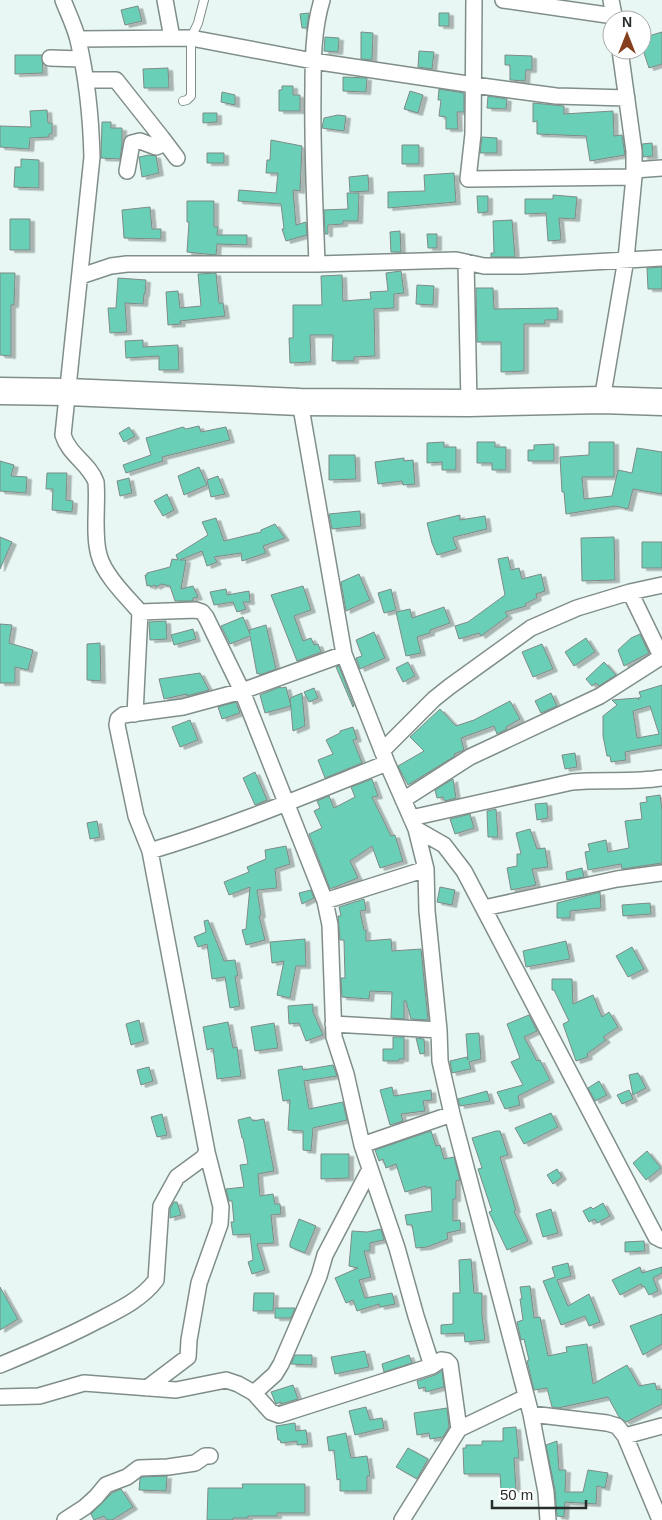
<svg xmlns="http://www.w3.org/2000/svg" width="662" height="1520" font-family="Arial,sans-serif">
<style>
.building{fill:#6bcfb7;stroke:#7d8b87;fill-rule:evenodd;filter:url(#shadow)}
.lines{fill:none;stroke-linecap:round;stroke-linejoin:round}
.lane-casing{stroke:#808e8a;stroke-width:10}
.street-casing{stroke:#808e8a;stroke-width:18}
.highway-casing{stroke:#808e8a;stroke-width:29}
.lane{stroke:#fff;stroke-width:8}
.street{stroke:#fff;stroke-width:15}
.highway{stroke:#fff;stroke-width:26}
</style>
<defs>
<filter id="shadow"><feDropShadow dx="4.5" dy="2.5" stdDeviation="0" flood-color="#0004"/></filter>
</defs>
<rect width="100%" height="100%" fill="#e8f7f3"/>
<path class="building" d="M138,6l4,15 -17,4 -4,-15z
M309,13l-2,15h-5l-2,-14z
M439,13h10v13h-10z
M361,32l12,1 -1,27 -11,-1z
M662,32v32l-13,4 -7,-21v-9z
M325,37l14,1 -1,14 -14,-1z
M419,51l15,1 -2,17 -14,-2z
M15,55h27l1,18 -28,1z
M505,55l27,1v14h-6l-1,11 -15,-1v-15h-5z
M168,68l1,20h-25l-1,-19z
M343,77l24,1 -1,14 -23,-1z
M282,86h11v9h7v16h-21v-21h3z
M439,89l25,4v19h-7l1,17h-12v-12l-7,-1 2,-16h-3z
M410,91l13,4 -5,18 -14,-4z
M222,92l13,3v10l-14,-3z
M488,96l19,3 -1,10 -19,-1z
M533,103l31,3v8l49,-3 1,25 8,-1 3,20 -35,6 -4,-25 -49,-2v-13l-4,1z
M47,110l1,13h4v11h-3v3l-19,1 -1,11 -29,-2v-21l31,1 -1,-16z
M203,113h14v9l-14,1z
M338,115l8,1 -2,15 -22,-3 2,-10z
M102,122h9v6h11v17l-2,14 -19,-1z
M482,137l15,1v15h-17z
M271,140l31,6 -2,45 -7,-1 3,35 10,-3 1,13 -21,6 -4,-12h2l-3,-25 -43,-3 1,-11 37,3 2,-20h-12l1,-13h3z
M652,143l1,13 -10,1 -1,-13z
M402,145h17v19h-17z
M207,153h17v10h-17z
M149,155l7,1 3,17 -17,4 -3,-20z
M21,159l18,1v28l-25,-1 1,-20h6z
M454,173l2,29 -68,6v-16l37,-1 -1,-16z
M368,175l1,16 -19,1 -1,-15z
M347,193h12l-1,28h-15v3l-15,1v9h-3l-1,-24 24,-1z
M553,195l24,2 -2,22 -16,-1 2,22 -13,1 -2,-28 -21,1v-15h28z
M477,196h11v16l-10,1z
M187,201h27v26h4l-1,8h30v10l-30,-1 -1,11 -29,-3 2,-30h-2z
M150,207l2,22h9v10l-37,-1 -2,-28z
M10,219h20v31h-20z
M512,220l3,37h-24v-4h3l-1,-32z
M400,231l1,21h-10l-1,-20z
M427,234h10v14h-9z
M662,267v22h-14l-1,-21z
M401,271l3,22 -10,1v14l-20,1 1,47 -21,1v4h-22l1,-26h-23l1,27 -21,1 -1,-25h4v-33h29l-1,-29 21,-1 1,26 28,-2 -1,-7 18,-1 -2,-18z
M0,273h15l-1,32h-3v51l-11,-1z
M216,273l3,30h4l2,13 -45,5 1,3 -13,1 -2,-33 12,-1 2,17 21,-2 -3,-32z
M118,278l28,2 -1,14h-1l-1,10 -18,-1 2,29 -17,1 -2,-25h8z
M417,285l17,1 -1,19 -17,-1z
M476,288h17l1,21 64,-1v12h-13v4h-21v47l-23,1v-30h-24z
M143,340v7l35,-2 1,25h-20v-14l-33,2 -1,-17z
M199,426l2,6 25,-5 4,13 -68,17 1,4 -37,12 -3,-8 28,-10 -5,-17 37,-11 3,2z
M129,427l6,9 -11,6 -5,-9z
M444,442v5h12v23h-14v-8l-15,1v-20z
M477,442h18v5h11v23h-14v-7h-15z
M589,442h25v35h-32l2,22 28,-3 6,-26 14,3 5,-25 25,4v42l-29,-5 -5,20 -12,-3 -50,8 -2,-22h-2l-2,-35 29,-2z
M554,444v17h-26v-11h6v-5z
M329,455h26l1,24 -27,1z
M404,458v3l9,-1 2,24 -12,1 -1,-4 -24,3 -3,-22z
M0,461l14,4 -3,11 16,1 -1,16 -26,-2z
M199,467l8,18 -23,10 -6,-19z
M47,473h20l-1,27 7,1 -1,11 -20,-2 1,-21h-7z
M218,476l7,18 -14,3 -4,-17z
M129,478l3,15 -12,3 -3,-15z
M167,494l7,16 -11,6 -9,-15z
M360,511l1,15 -29,3 -3,-15z
M460,515v5l25,-4 2,13 -33,8 -1,1 4,11 -20,6 -5,-12 -5,-20z
M216,518l8,23 37,-9v-2l14,-6 10,14 -22,8 3,7 -24,8 -1,-8 -27,4 3,5 -10,4 -5,-15 -22,9h6l-5,29 12,-3 5,11 -5,1v3h-18l-5,-15 -9,-2 -5,3 -1,-2 -5,2v-2l-3,1 -2,-11h2v-2l23,-6 2,-8 6,1 -2,-5 32,-20 -6,-13z
M0,537l12,5 -12,27z
M614,537l1,43 -33,1 -1,-43z
M642,542h20v26h-20z
M508,557l3,13 8,-2 3,11 19,-5 4,17 -9,3 1,4 -12,6 1,2 -21,6 3,4 -27,20 -2,-3 -20,6 -4,-13 13,-4 37,-27 -7,-36z
M359,574l11,26 -24,11 -5,-29z
M303,586l8,24 -17,6 9,25 8,-3 3,7 4,-1 3,8 -24,9 -26,-66z
M226,589l1,6 22,-4 1,11h-7l3,7 -9,3 -4,-10 -19,3 -4,-13z
M391,589l5,21 -12,3 -6,-20z
M444,607l6,16 -20,7v3l-13,4 4,16 -15,3 -10,-44 14,-3 2,9z
M243,617l7,17 -1,-4 17,-5 10,44 -16,6 -1,-2 -2,1 -7,-38 -20,8 -9,-18z
M166,621l1,18 -17,1 -1,-18z
M0,624l12,1 -3,18 24,7 -5,20 -13,-3v16h-15z
M193,629l3,10 -22,6 -3,-10z
M374,632l11,26 -25,11 -4,-11 6,-2 -6,-16z
M640,634l9,19 -25,13 -6,-16 13,-12z
M586,638l9,14 -21,14 -9,-14z
M100,643l1,38 -14,-1v-36z
M542,644l11,25 -20,8 -11,-25z
M408,662l7,14 -12,6 -7,-14z
M604,662l12,13 -17,11 -3,-3 -4,3 -6,-7z
M339,666l15,40 -1,1 -17,-40z
M200,673l9,17 -22,6v-2l-23,5 -5,-20z
M662,685v60l-37,7 1,8 -15,2 -1,-6h-3l-4,-20v-20l14,-11 -5,-5 25,-2 2,2 -1,-2 3,-1 -2,-5zM650,706l9,28 -22,4 -4,-27z
M280,687l1,1 5,-1 5,19 -26,7 -5,-18z
M314,688l4,10 -9,4 -5,-10z
M302,693l3,33 -12,5 -3,-33z
M551,693l6,13 -16,7 -6,-12z
M510,701l10,18 -14,8 1,2 -10,5 -3,-8 -33,12 3,12 -10,4 1,2 -47,29 -10,-19 26,-15 -14,-14 30,-28 16,17 18,-6z
M236,702l4,11 -18,6 -4,-12z
M190,720l8,20 -18,7 -8,-20z
M353,727l4,12 -4,1 9,23 -37,15 -7,-18 15,-6 -7,-14 14,-7v-2z
M575,753l2,14 -12,2 -3,-14z
M255,772l12,28 -12,5 -12,-27z
M372,779l6,17 -6,1 19,39 4,-1 8,26 -23,7 -8,-22 -22,15 8,17 -28,11 -21,-55 13,-6 -8,-17 6,-3 -3,-7 12,-5 5,12 21,-11 -4,-10z
M453,779l3,19 -11,3 -2,-4 -6,1 -2,-8z
M660,795l2,15v53l-40,6 -1,-5 -33,6 -3,-18 5,-1 -2,-7 18,-4 2,12 21,-4 -4,-27 17,-2 -2,-16 7,-1 -1,-5z
M547,803l1,15 -11,2 -2,-16z
M496,809l2,28h-10l-1,-26z
M470,814l4,14 -19,6 -5,-15z
M97,821l3,16 -10,2 -3,-16z
M530,829l7,20 8,-1 3,19 -16,2 4,16 -25,5 -4,-22 10,-2v-12h4l-5,-21z
M286,846l4,18 -15,5 2,19 -20,2 4,25 -2,1 6,24 -19,5 -4,-15 4,-1 4,-42 -21,8 -5,-13 25,-10 -2,-5 19,-8 -1,-9z
M582,868l2,9 -17,3 -1,-8z
M440,887l15,3 -3,15 -15,-3z
M311,890l3,8 -12,6 -3,-11z
M600,892l1,16 -31,3v7h-13v-15z
M364,899l2,11 -6,1 4,19h2v11l25,-2 1,12 29,-2 7,71 -17,-1 -5,-18h-2v18l-13,-1 1,-26 -22,-1 -1,8 -27,-2 -1,-19h4l-1,-38h-4l-2,-24h3l-2,-9z
M650,903l1,11 -28,2 -1,-11z
M208,920l16,41 11,-1 3,16h-3l5,30 -10,2 -5,-31 -13,2 -5,-35 -9,3 -4,-10 12,-5 -2,-11z
M305,939l1,27h-10l-6,32 -13,-3 7,-34 -12,2 -2,-21z
M566,941l4,18 -44,8 -3,-16z
M632,947l12,22 -16,8 -12,-21z
M552,979h20l1,25 20,-9 9,22 7,-5 9,15 -15,10 3,3 -19,14 1,3 -12,4 -13,-37 6,-3 -15,-31h-2z
M313,1004v8l10,23 -17,6 -7,-18 -10,1 -1,-18z
M529,1015l8,16 -13,6 13,24 3,-1 10,20 -32,16 2,9 -15,4 -8,-17 26,-7 -12,-23 9,-4 -13,-34z
M139,1020l5,21 -13,4 -5,-21z
M228,1022l5,26 4,-1 4,29 -24,3 -4,-31 -6,2 -4,-23z
M274,1023l4,25 -23,3 -4,-24z
M479,1033l2,26 -12,3 2,7 -19,4 -2,-12 17,-4 1,3 -2,-26z
M393,1037h11v22h-5v2h-16v-12h10z
M416,1038l8,1 1,14 -5,1z
M333,1065l4,11 -33,5 5,28 34,-7 4,18 -34,8 -2,23 -8,-1v-19l-15,-1 2,-30 -7,1 -5,-31 24,-4 1,4z
M149,1067l4,14 -12,4 -4,-15z
M638,1073l8,15 -13,7 -4,-20z
M599,1081l8,14 -12,6 -7,-13z
M392,1087l2,9 37,-6 1,10 -9,1 2,10 -24,3 2,7 -13,4 -10,-35z
M629,1090l4,9 -11,5 -5,-9z
M487,1091l3,10 -30,5 -2,-7z
M551,1113l7,14 -34,17 -9,-16z
M162,1114l5,21 -10,2 -6,-20z
M250,1117l3,4 11,-2 10,52 -16,3 2,22 13,-2 2,10h5l1,10 -10,1 3,28 -17,1 8,26 -13,4 -4,-12 5,-2 -3,-26 -17,1 -2,-13h3l-2,-21h-3l-3,-12 18,-2 -4,-22 8,-1 -5,-26h-1l-4,-18z
M431,1131l5,15 4,-1 4,14 10,-2 6,23 -4,1v18h-3v22l7,-1 1,10 -14,3 1,6 -21,8 -11,1 -4,-23h-5l-2,-10 27,-4 -1,-24 -4,1 -1,-2 -21,6 -9,-28 -10,4 -3,-9 -4,2 -4,-11z
M496,1131h4l8,24 -8,2 16,53 -2,1 14,30 -21,9 -18,-38 3,-1 -14,-42 4,-1 -10,-30z
M647,1151l14,17 -15,12 -13,-17z
M321,1154h28v24l-28,1z
M557,1169l5,8 -9,7 -6,-9z
M174,1202h3l4,13 -11,3v-9z
M603,1203l7,13 -13,7 -2,-4 -6,3 -6,-11 8,-4 2,2z
M551,1209l7,24 -15,4 -7,-23z
M299,1219l17,7 -11,27 -15,-6v-4z
M381,1229l3,11 -14,3v8h-6l7,26 -12,3 6,18 27,-5 3,11 -15,3 -1,-3 -22,7 -4,-11 -7,3 -11,-25 23,-10 -9,-2 3,-35 15,1z
M644,1241l1,10 -20,1v-10z
M471,1259l3,34h8v23l3,24 -20,2 -1,-9 -23,1v-9l12,-1v-31h7l-1,-33z
M568,1263l3,13 -14,4 11,26 21,-12 11,28 -11,4 -4,-10 -24,9 -18,-44 12,-4 -3,-10z
M640,1267l2,6 20,-6v6l-9,5 5,13 -9,4 -5,-9 -2,1 -1,-3 -21,11 -8,-15z
M530,1286l4,32 6,-1 8,39 19,-4 -1,-5 21,-3 6,40 34,-19 12,21 16,-3 2,7 5,-1v15l-36,18 -7,-5 -11,-20 -50,11 -6,-1 -5,-19 -13,2 -7,-29 2,-1 -5,-21 -3,1 -4,-18 6,-2 -3,-21h2l-2,-12z
M0,1287l18,32 -18,11z
M254,1293h20l-1,18h-20z
M275,1308h20l-4,10h-16z
M662,1314v30l-19,11 -13,-29z
M365,1351l4,16 -34,7 -4,-17z
M295,1355h17v10l-21,-1z
M409,1355l3,8 -28,9 -2,-8z
M442,1371l2,16 -18,5 -1,-5 -6,2 -2,-8 18,-6z
M293,1385l5,14 -17,5v-2l-5,2 -5,-12z
M366,1407l4,13 12,-2 2,10 -29,7 -6,-24z
M447,1408l2,19 -6,10 -13,2 -1,-6 -12,2 -3,-22z
M295,1423l1,8 10,-1 2,14 -11,1v-4l-16,2 -1,-3h-2l-2,-14z
M516,1427l3,31h-5l2,31 -15,1 -1,-16h-36l-1,-26h3v-3h16v-4h21v-13z
M346,1433l5,25 16,-2 3,20h-3v15h-27v-12l-3,1 -3,-30 -5,1 -2,-14z
M557,1441l2,29h7l-1,22h18l5,-22 20,3 -3,15 -8,-2 -1,18 -31,-2 -1,15 -7,-1 -2,-26 -9,-45z
M408,1448l20,11 -11,20 -21,-12z
M167,1476l-1,15 -27,-1 1,-11 2,-2z
M242,1484h63v29h-28v3h-29v2h-15v2h-26l1,-32h35z
M121,1489l12,18 -21,13h-5l-3,-4 -10,4 -3,-6 21,-21z"/>
<g class="lines">
<defs>
<path id="lane" d="M183,101l4,-1 4,-4v-58l7,-15 6,-23"/>
<path id="street" d="M63,0c5,13 12,27 15,40 9,38 13,78 14,117l-29,278c6,20 26,28 33,47 2,22 -3,53 3,73 5,20 28,42 41,57l-5,102
M165,0l7,38
M474,0l-1,134 -5,45 166,-2
M503,0l111,16
M611,0l4,20
M78,39l113,-1 122,23 161,24 82,11 71,2
M50,58l31,1
M86,80h30l46,58 -1,7 -5,2 -16,-6 -8,2 -5,28
M162,138l15,20
M634,170l28,-2
M466,262l3,141
M317,264c-2,-57 -5,-115 -4,-173 0,-29 0,-62 9,-91
M81,276l30,-10 16,-2h190l139,-4 28,6h38l140,-8
M602,400l24,-141 8,-82v-26l-14,-101
M300,402l44,252 43,109 29,66 10,40 1,42 12,119 1,31 12,53 79,300 15,78 2,28
M630,592l32,66
M140,612l56,-2 6,2 4,5 36,74 83,210 5,24 4,112 12,37 16,71 35,103 19,68 16,50
M382,751l52,-52 15,-12 82,-59 46,-20 53,-16 32,-7
M403,800l67,-43 130,-61 61,-39
M411,818l161,-36c30,-3 60,1 90,-4
M416,829l28,16 20,26 192,366 6,3
M150,851c81,-24 159,-57 237,-88
M325,901l101,-32
M484,908l133,-29 45,-6
M333,1024l106,6
M362,1145l90,-31
M0,1365c34,-14 67,-28 99,-45 20,-10 43,-21 57,-40l5,-74 16,-29 26,-19 4,-6
M147,1388l41,-31 1,-17 10,-57 21,-59 1,-17 -14,-55 -57,-301 -14,-35 -19,-91 1,-6 5,-4 60,-8 59,-16 102,-37
M254,1393l21,-19 6,-10 38,-88 6,-21 45,-86
M0,1397l39,-1 45,-13 92,7 50,-10 12,4 16,9 17,19 8,3 153,-49 9,-6 6,1 3,3 9,65
M531,1414l76,9 10,3 8,10 35,84
M625,1436l37,-10
M65,1520l20,-13 11,-10 10,-12 21,-8 12,-9 29,-1 27,-4 10,-7h5
M402,1520l57,-91 67,-32"/>
<path id="highway" d="M0,391l68,1 232,10 169,1 133,-3 60,2"/>
</defs>
<use href="#lane" class="lane-casing"/>
<use href="#street" class="street-casing"/>
<use href="#highway" class="highway-casing"/>
<use href="#lane" class="lane"/>
<use href="#street" class="street"/>
<use href="#highway" class="highway"/>
</g>
<g transform="translate(627 35)"><circle r="24" fill="#ffffff" stroke="#a9abaa"/>
<path d="M0-4L9 19L0 12L-9 19Z" fill="#863f1d"/>
<text y="-8" font-size="14" font-weight="bold" text-anchor="middle" fill="#272d2b">N</text>
</g>
<path d="M492 1500v8h94v-8" fill="none" stroke="#272d2b" stroke-width="2.5"/>
<text x="500" y="1500" font-size="15" fill="#272d2b" stroke="#ffffff" stroke-width="4" paint-order="stroke">50 m</text>
</svg>
